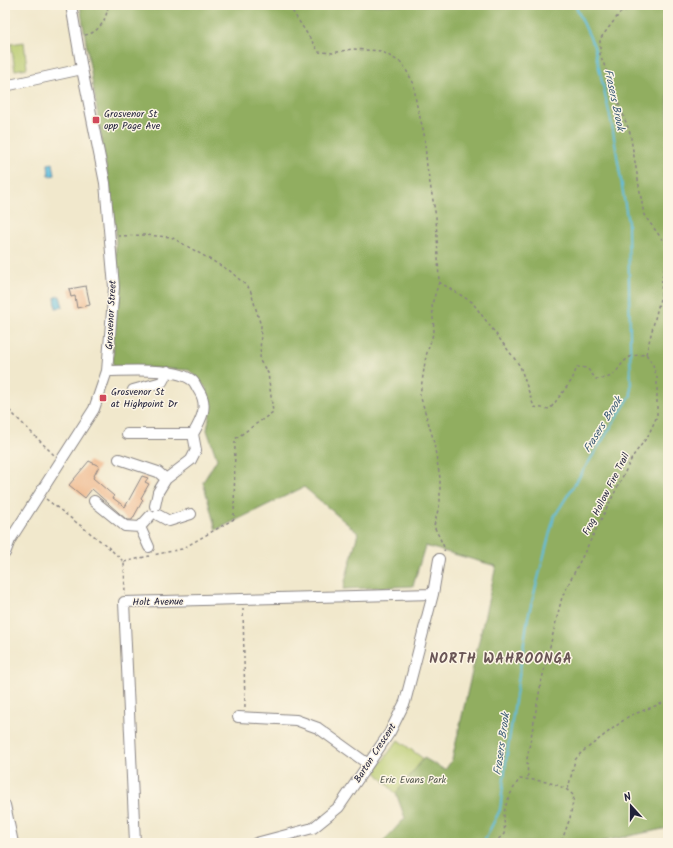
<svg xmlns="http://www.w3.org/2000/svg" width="673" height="848" font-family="Kalam,sans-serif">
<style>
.green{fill:#b7ca6e;stroke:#6c7654}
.forest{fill:#91ae61;stroke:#5a684e}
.water{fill:#60bede;stroke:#41708c}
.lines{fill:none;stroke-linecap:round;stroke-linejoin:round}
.stream{stroke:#60bede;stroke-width:2}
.building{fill:#eeb588}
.minor-casing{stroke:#8a8584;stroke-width:12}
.path{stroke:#8a8584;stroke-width:1.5;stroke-dasharray:3 3;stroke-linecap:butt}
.minor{stroke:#fff;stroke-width:10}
.poi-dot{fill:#d1495b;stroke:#fcf5e5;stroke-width:1.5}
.labels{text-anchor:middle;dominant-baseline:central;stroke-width:3;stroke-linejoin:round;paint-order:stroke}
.poi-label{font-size:10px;fill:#22223b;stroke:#fcf5e5;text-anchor:start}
.street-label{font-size:10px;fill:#22223b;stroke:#fcf5e5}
.park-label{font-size:10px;fill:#4f544a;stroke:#fcf5e5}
.water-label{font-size:11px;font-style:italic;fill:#385974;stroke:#fcf5e5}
.district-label{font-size:14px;font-weight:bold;letter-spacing:1px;fill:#695556;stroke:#fcf5e5}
</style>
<rect width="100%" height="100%" fill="#fcf5e5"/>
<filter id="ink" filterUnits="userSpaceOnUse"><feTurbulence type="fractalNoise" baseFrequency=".025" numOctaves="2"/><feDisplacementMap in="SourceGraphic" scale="8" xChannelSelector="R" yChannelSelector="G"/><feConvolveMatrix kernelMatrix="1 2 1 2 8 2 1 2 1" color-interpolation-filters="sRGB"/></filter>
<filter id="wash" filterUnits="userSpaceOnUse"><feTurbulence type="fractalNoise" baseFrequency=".012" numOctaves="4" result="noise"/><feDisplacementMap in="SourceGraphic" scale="16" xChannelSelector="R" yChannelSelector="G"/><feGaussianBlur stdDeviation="0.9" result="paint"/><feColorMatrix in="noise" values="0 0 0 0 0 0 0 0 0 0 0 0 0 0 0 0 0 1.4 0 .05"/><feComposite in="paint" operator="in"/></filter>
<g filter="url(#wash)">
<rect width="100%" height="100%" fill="#f1e8cc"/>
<path class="green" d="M24,42l3,26 -12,2 -4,-26z
M398,740l42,31 -26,43 -39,-43z"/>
<path class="forest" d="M80,5h588v823l-73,15h-213l23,-25 -9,-25 28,-35 21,12 7,-10 44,-194 -71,-20 -12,40 -70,3 15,-56 -54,-46 -88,43 -13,-48 14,-23 -10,-29 4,-23 -5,-19 -17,-18 -76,-4 3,-137z"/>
<path class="water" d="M53,163l2,12 -6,1 -1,-12z
M60,296l3,11 -7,1 -1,-11z"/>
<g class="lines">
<path class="stream" d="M483,843l17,-33 8,-63 20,-130 26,-100 77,-122 -3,-172 -16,-98 -18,-79 -19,-41"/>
</g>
<g id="blocks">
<path class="building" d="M86,286l4,19 -13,3 -2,-12 -4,1 -2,-8z
M89,461l10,5 -6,12 21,18 -1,2 12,9 17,-31 6,2 -3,4 4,2 -8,14 2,2 -11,20h-5l-35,-31 -7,9 -16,-13z"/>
</g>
</g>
<g filter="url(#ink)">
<use href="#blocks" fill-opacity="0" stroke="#8a8584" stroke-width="1"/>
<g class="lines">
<defs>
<path id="minor" d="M5,86l77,-17
M107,371c21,0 70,-4 86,10 2,2 4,7 6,10 10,15 2,29 -6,43l3,16 -5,10 -25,19 -8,13 -3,14
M133,390l29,-8 6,-11
M127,434h66
M119,459l39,13 8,7
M94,501l31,25 15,1 10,-11
M158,515l11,6 22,-7
M140,527l9,20
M5,553l5,-13 84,-131 13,-38 7,-84 -9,-104 -23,-114 -11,-64
M238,717l58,3 22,8 50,36
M5,805l8,38
M135,843l-11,-241 309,-8
M256,843l57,-15 26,-21 51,-75 15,-30 28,-108 6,-35"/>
</defs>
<use href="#minor" class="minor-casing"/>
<path class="path" d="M292,5l1,7 26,40 14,1 19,-4 29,2 21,12 12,21 2,18 8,31 3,34 9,50 2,40 1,25 -7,22 2,27 -8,25 -6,39 13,43 7,40v24l-6,24 11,23 -1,2
M630,5l-1,4 -9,4 -20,26v15l30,79 14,82 24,32
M85,35c14,-2 22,-16 23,-30
M118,236l26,-1 27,2 59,34 20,18 11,37 -1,35 8,12 5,39 -38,27 -1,80 -52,30 -29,6
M439,282l33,20 48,64 14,41 16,2 22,-29 5,-13 10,1 9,11c24,0 19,-13 34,-22 4,-2 11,-2 16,-3l7,11 4,13v38l-9,20 -15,20 -71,141 -21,86 -14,76 1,20
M661,295l1,-17 6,-24
M646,354l15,-59 7,-1
M5,406l50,50
M46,499l61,47 17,16 1,32
M124,562l25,-6
M243,608l2,100
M568,789l7,-29 6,-7 48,-37 39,-15
M494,843l10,-9c1,-7 0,-12 0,-18 0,-11 9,-29 16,-37 19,1 41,3 54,17l-4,22 -9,25"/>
<use href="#minor" class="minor"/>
</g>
</g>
<g class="poi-dot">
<rect x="92" y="116" width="8" height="8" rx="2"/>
<rect x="99" y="394" width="8" height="8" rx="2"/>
</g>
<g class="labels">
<g class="poi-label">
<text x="104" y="114">Grosvenor St<tspan x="104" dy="12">opp Page Ave</tspan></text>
<text x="111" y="392">Grosvenor St<tspan x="111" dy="12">at Highpoint Dr</tspan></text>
</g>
<g class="street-label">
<text transform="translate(111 315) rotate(-87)">Grosvenor Street</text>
<text transform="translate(606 494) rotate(-63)">Frog Hollow Fire Trail</text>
<text transform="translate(158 602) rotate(-1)">Holt Avenue</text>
<text transform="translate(375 753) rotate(-57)">Barton Crescent</text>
</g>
<g class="park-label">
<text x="413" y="780">Eric Evans Park</text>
</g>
<g class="water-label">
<text transform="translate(614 100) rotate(78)">Frasers Brook</text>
<text transform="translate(603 425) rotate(-58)">Frasers Brook</text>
<text transform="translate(502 744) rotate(-82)">Frasers Brook</text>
</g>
<g class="district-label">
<text x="501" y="659">NORTH WAHROONGA</text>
</g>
</g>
<rect width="673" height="848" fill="none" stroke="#fcf5e5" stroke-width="20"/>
<g transform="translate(631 806) rotate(339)" stroke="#fcf5e5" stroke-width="3" paint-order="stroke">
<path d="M0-3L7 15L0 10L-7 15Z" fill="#22223b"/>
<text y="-6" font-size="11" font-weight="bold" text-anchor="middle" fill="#22223b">N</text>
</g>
</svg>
